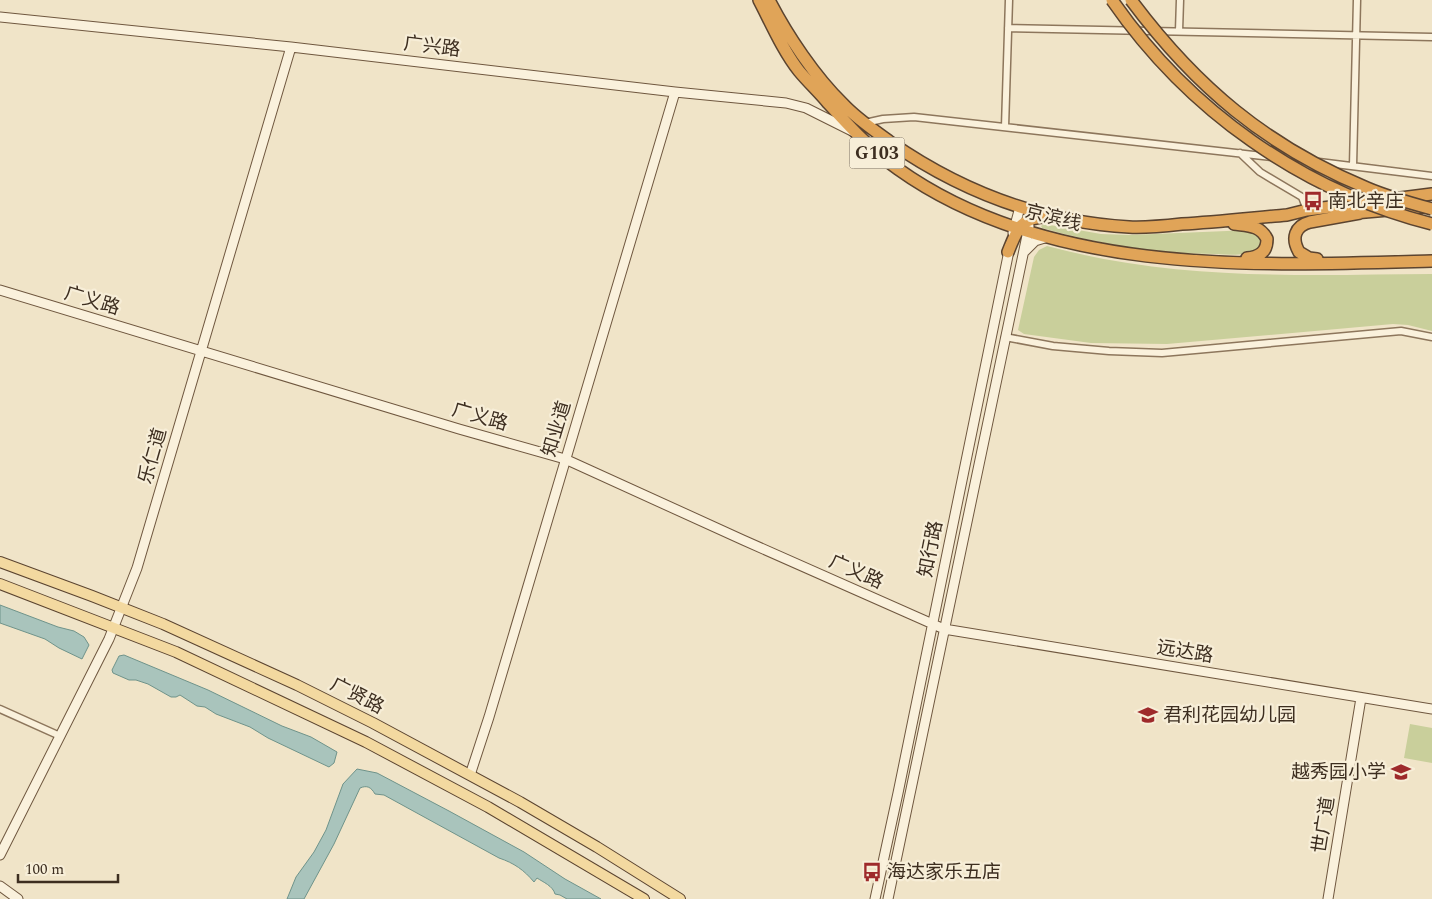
<svg xmlns="http://www.w3.org/2000/svg" width="1432" height="899" font-family="Spectral,'Noto Sans SC',serif">
<style>
.green{fill:#c9cf9b}
.water{fill:#a9c4bc;stroke:#6f938a}
.lines{fill:none;stroke-linecap:round;stroke-linejoin:round}
.street-casing{stroke:#8d765c;stroke-width:9}
.secondary-casing{stroke:#6f573f;stroke-width:11}
.primary-casing{stroke:#5b4430;stroke-width:12}
.highway-casing{stroke:#5b4430;stroke-width:14}
.street{stroke:#faf1dc;stroke-width:6}
.secondary{stroke:#faf1dc;stroke-width:9}
.primary{stroke:#f3d9a0;stroke-width:10}
.highway{stroke:#e0a458;stroke-width:11}
.highway-bridge-casing{stroke:#5b4430;stroke-width:14;stroke-linecap:butt}
.highway-bridge{stroke:#e0a458;stroke-width:11}
.labels{text-anchor:middle;dominant-baseline:central;stroke-width:4.5;stroke-linejoin:round;paint-order:stroke}
.shield{fill:#f7eed8;stroke:#756857;stroke-width:1}
.shield-label{font-size:18px;font-weight:bold;fill:#3d2e20}
.street-label{font-size:19px;fill:#3d2e20;stroke:#f7eed8}
.poi-label{font-size:19px;fill:#3d2e20;stroke:#f7eed8;text-anchor:start}
</style>
<rect width="100%" height="100%" fill="#f0e4c8"/>
<path class="green" d="M1044,224l57,10 29,1 121,-5 5,2 6,8 -2,9c-15,7 -28,6 -44,5 -59,0 -118,-10 -174,-26l-1,-2z
M1047,246c129,35 253,29 385,28v57l-24,-6 -15,-1 -226,20 -76,-1 -67,-9 -6,-4 16,-73 5,-7z
M1410,724l22,4v35l-28,-5z"/>
<path class="water" d="M0,605l58,22 16,4 10,6 5,8 -7,14 -23,-11 -14,-9 -45,-16z
M124,655l84,35 74,36 29,11 26,15 -3,11 -5,4 -61,-29 -18,-11 -34,-13 -11,-7 -8,-1 -17,-11 -4,2h-5l-23,-13 -12,-4h-7l-16,-7 -1,-3 7,-14z
M357,769l20,4 72,38 75,41 41,27 36,20h-34l-7,-4 -5,-1c-2,-8 -12,-12 -18,-16l-3,4c-10,-12 -20,-19 -35,-24l-115,-63 -9,-1c-4,-7 -8,-9 -15,-6l-26,56 -30,55h-17l9,-22 18,-25 12,-22 17,-46z"/>
<g class="lines">
<defs>
<path id="street" d="M1008,28l424,9
M1179,31l1,-31
M865,123l18,-4 31,-2 358,40
M1005,127l4,-127
M1240,153l20,19 42,25 5,13
M1319,162l113,14
M1353,166l4,-166
M1005,337l48,9 56,5 53,2 239,-22 31,6
M0,709l60,27"/>
<path id="secondary" d="M0,17l291,30 384,45 111,11 20,5 48,24
M1013,233l7,-26
M1024,252l11,-11 13,-4
M0,290l459,139 106,30 178,81 201,89 488,80
M470,775l19,-58 186,-625
M0,855l109,-216 28,-71 154,-521
M0,886l18,13
M875,899l23,-106 112,-547
M888,899l141,-673
M1328,899l33,-201"/>
<path id="primary" d="M0,562l92,34 71,28 134,61 76,38 147,79 77,45 83,52
M0,584l176,68 190,90 122,65 156,92"/>
<path id="highway" d="M759,0c12,23 24,51 40,71 9,11 20,21 29,32 22,24 43,47 70,66 150,107 359,97 534,92
M769,0c18,35 46,77 74,104 14,15 31,26 47,38 72,50 151,80 239,85 17,1 35,-1 53,-3 35,-2 70,-6 105,-9l20,-5 125,-16
M1354,213l69,-6
M1234,224c14,2 26,1 33,15 0,13 -8,18 -20,19
M1008,252c9,-22 12,-35 39,-35
M1317,259l-8,-1 -10,-6c-8,-14 -4,-26 11,-30l50,-9"/>
</defs>
<use href="#street" class="street-casing"/>
<use href="#secondary" class="secondary-casing"/>
<use href="#primary" class="primary-casing"/>
<use href="#highway" class="highway-casing"/>
<use href="#street" class="street"/>
<use href="#secondary" class="secondary"/>
<use href="#primary" class="primary"/>
<use href="#highway" class="highway"/>
<defs>
<path id="highway-bridge" d="M1112,0c76,110 190,191 320,224
M1131,0c65,87 135,146 236,188 21,9 43,15 65,21"/>
</defs>
<use href="#highway-bridge" class="highway-bridge-casing"/>
<use href="#highway-bridge" class="highway-bridge"/>
</g>
<defs>
<symbol id="bus-bare" viewBox="-9 -9 18 18"><path d="M-5-6H5V4H4V6H2V4H-2V6H-4V4H-5ZM-3.5-4V0h7V-4ZM-3.5 1.2v1.5H-2V1.2ZM2 1.2v1.5H3.5V1.2Z" fill="#9e2a2b" stroke="#f7eed8" stroke-width="2.5" paint-order="stroke"/></symbol>
<symbol id="school-bare" viewBox="-9 -9 18 18"><path d="M0-5L7-2L0 1L-7-2ZM-4 1L0 2.5L4 1V4Q0 6-4 4Z" fill="#9e2a2b" stroke="#f7eed8" stroke-width="2.5" paint-order="stroke"/></symbol>
</defs>
<g fill-rule="evenodd">
<use href="#bus-bare" x="1299" y="187" width="28" height="28"/>
<use href="#school-bare" x="1134" y="701" width="28" height="28"/>
<use href="#school-bare" x="1387" y="758" width="28" height="28"/>
<use href="#bus-bare" x="858" y="858" width="28" height="28"/>
</g>
<g class="labels">
<rect class="shield" x="849.5" y="137.5" width="55" height="31" rx="4"/>
<g class="shield-label">
<text x="877" y="153">G103</text>
</g>
<g class="street-label">
<text transform="translate(432 47) rotate(7)">广兴路</text>
<text transform="translate(1053 218) rotate(14)">京滨线</text>
<text transform="translate(92 301) rotate(17)">广义路</text>
<text transform="translate(480 417) rotate(16)">广义路</text>
<text transform="translate(557 429) rotate(-73)">知业道</text>
<text transform="translate(153 456) rotate(-74)">乐仁道</text>
<text transform="translate(931 549) rotate(-79)">知行路</text>
<text transform="translate(856 572) rotate(24)">广义路</text>
<text transform="translate(1185 652) rotate(9)">远达路</text>
<text transform="translate(357 696) rotate(27)">广贤路</text>
<text transform="translate(1324 825) rotate(-81)">世广道</text>
</g>
<g class="poi-label">
<text x="1328" y="201">南北辛庄</text>
<text x="1163" y="715">君利花园幼儿园</text>
<text x="1386" y="772" text-anchor="end">越秀园小学</text>
<text x="887" y="872">海达家乐五店</text>
</g>
</g>
<path d="M18 874v8h100v-8" fill="none" stroke="#3d2e20" stroke-width="2.5"/>
<text x="25" y="874" font-size="15" fill="#3d2e20" stroke="#f7eed8" stroke-width="4" paint-order="stroke">100 m</text>
</svg>
